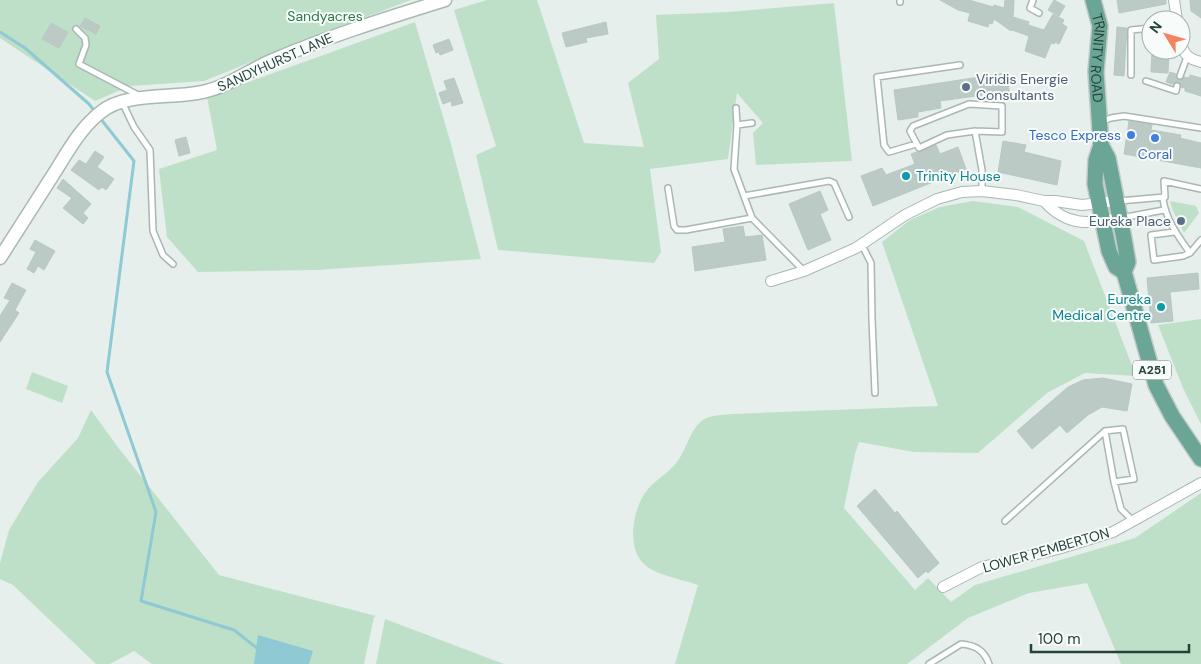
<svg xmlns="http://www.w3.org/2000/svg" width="1201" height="664" font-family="'DM Sans',sans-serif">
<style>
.green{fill:#bfe0c8;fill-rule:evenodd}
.water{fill:#8ec9d4}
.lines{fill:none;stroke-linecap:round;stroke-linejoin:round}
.stream{stroke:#8ec9d4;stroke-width:3}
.building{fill:#bbcac4;stroke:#b8c9c2}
.service-casing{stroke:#a8b8b2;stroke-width:8}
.minor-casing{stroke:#a8b8b2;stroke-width:12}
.tertiary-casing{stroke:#a8b8b2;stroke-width:15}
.primary-casing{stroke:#c2cac8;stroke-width:18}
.service{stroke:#fff;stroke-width:5}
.minor{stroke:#fff;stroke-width:10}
.tertiary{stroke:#fff;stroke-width:12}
.primary{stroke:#6aa596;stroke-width:15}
.service-dot{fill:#5c6f8a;stroke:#f7fbf9;stroke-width:2}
.shop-dot{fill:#3f7fe0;stroke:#f7fbf9;stroke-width:2}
.culture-dot{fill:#0f9aa8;stroke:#f7fbf9;stroke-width:2}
.labels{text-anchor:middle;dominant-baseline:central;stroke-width:4;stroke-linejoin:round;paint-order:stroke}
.shield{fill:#f7fbf9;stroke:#637a73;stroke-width:1}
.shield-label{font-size:12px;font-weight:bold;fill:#24423a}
.park-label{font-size:14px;fill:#2d7a4b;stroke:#f7fbf9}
.street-label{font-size:14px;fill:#24423a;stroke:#f7fbf9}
.service-label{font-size:14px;fill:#4e5e75;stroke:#f7fbf9;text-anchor:start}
.shop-label{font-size:14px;fill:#366cbe;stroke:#f7fbf9;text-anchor:end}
.culture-label{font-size:14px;fill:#0d838f;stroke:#f7fbf9;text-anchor:start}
</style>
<rect width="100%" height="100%" fill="#e6efeb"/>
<path class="green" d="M0,0h411l-93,35 -114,46 -74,5 -35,15 -95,-63zM52,23l16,9 -9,16 -17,-9z
M487,0h50l47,143 60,4 -16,-64 31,-24 -3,-44 72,-3 106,-9 18,158 -96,4 -3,-32 10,-10 -26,-30 -9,66 -78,10 11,83 -7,11 -156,-13 -22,-95 20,-9 -42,-136z
M415,22l36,122 30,115 -165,11 -118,2 -31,-35 -8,-68 58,-19 -10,-53z
M973,201l45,6 66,34 52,135 -51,-3 -38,20 -69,60 -64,-1 -55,-10 -4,12 -11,54 71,82 13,-12 23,24 24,-17 160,-47 66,-45v171h-80l-34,-81 -58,10 -61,25 -61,46h-232l23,-79c-16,-6 -45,-10 -56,-23 -15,-17 -9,-52 3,-69 8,-12 23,-19 32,-31 10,-13 13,-33 26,-42 6,-5 21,-5 29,-6l206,-8 -56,-164 28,-22 30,-13z
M1170,201l26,5 3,7 -15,20 -11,-22z
M1201,319v105l-18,-36 -25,-63z
M32,372l36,14 -6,17 -36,-14z
M91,410l26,36 102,129 157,41 -2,1 -10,47h-212l-18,-13 -24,13h-14l-83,-79 -13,-6v-16l9,-33 29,-48 40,-44z
M385,619l119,45h-128z"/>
<path class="water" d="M258,635l55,16 -4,13h-55z"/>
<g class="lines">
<path class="stream" d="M0,32l25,16 64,56 7,9
M100,118l34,43 -27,211 49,140 -15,89 93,29 24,19"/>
</g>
<path class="building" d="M940,0h29l24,7 1,-2 10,3 1,-8h9l-1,17 16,5 -1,3 16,5 9,-16 11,6 -2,4 5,3 -8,17 -4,-2 -1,2 -3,-1 -6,15 -20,-7 4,-15 -17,-6 -1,1 -17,-12 -2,5 -3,-1 -1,4 -20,-6 2,-8 -12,-3z
M1054,0l11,6 -6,10 -11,-6z
M1117,0h49v4l-47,9z
M1190,0h11v18l-10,-7z
M85,18l15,8 -4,8 -16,-8z
M606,22l2,12 -22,4 1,4 -21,5 -4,-14z
M51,23l17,9 -9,16 -17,-9z
M1117,27l10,1 -3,48 -10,-1z
M449,39l4,11 -13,5 -1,-3 -3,1 -3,-8z
M1152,50h17l-1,23 -17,-1z
M1170,72l6,2v4l3,2h3l2,-3 5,1 1,-3 11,3v18l-16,-5v-3l-4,-1 -3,-5 -5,2 -7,-2z
M1006,73l4,22 -19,3 -1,-4 -50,7 1,7 -23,4v5l-20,3 -4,-30z
M454,78l9,25 -11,3 -1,-5 -8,3 -4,-11 8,-3 -3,-9z
M1129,121l23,4 -1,5 30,5 -1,3 21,5v25l-77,-14z
M186,137l4,16 -11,3 -4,-16z
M1003,141l23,4 -2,7 37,9 -4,24 -59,-13z
M936,145l4,9 18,-7 8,22 -93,37 -12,-30 21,-8 4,7 29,-11 -4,-10z
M95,151l9,6 -7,10 17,12 -8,11 -4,-3 -3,3 -28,-20 8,-10 7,4z
M63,179l28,25 -8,9 5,5 -5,6 -20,-16 9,-10 -15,-10z
M820,191l8,19 -8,4 11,26 -23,10 -19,-46z
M743,226l2,11 17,-2 4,25 -71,11 -3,-24 33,-5 -2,-13z
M35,240l20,11 -11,19 -6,-4 -4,7 -7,-4 9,-17 -6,-3z
M1198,273l1,16 -29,3 3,29 -22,2 -4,-45z
M12,283l14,7 -11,20 4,3 -19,29v-26l10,-16 -6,-2z
M1103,378l29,6 -5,27 -25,-4 -14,8 -21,18 -7,-8 -28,24 -15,-18 51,-44 15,-7z
M875,489l20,24 2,-2 42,52 -11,10 -2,-2 -8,7 -61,-72z"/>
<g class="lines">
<defs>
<path id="service" d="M1033,0l-3,8 9,5
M900,2v-2
M76,29l9,9 1,7 -7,19 61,32
M1131,75v-45l20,-2
M1180,76l7,-19
M1146,81l30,10 1,-5
M122,102l12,25 16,23 3,81 10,24 10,9
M969,104l33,2v26l-27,-1 -28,4 -28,13 -9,-17 3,-5z
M736,108l1,17 -3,44 18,49 52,53
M1100,122l11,-4 13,-2 77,12
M737,125l15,-2
M975,131l7,39v21
M916,144l-27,8 -5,-7 -7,-68 83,-12
M668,188l6,38 3,4h9l66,-12
M744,196l85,-15 5,2 15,34
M1119,201l46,-4
M1121,218l43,-8
M1174,232l-23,3 3,25 29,-4 7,-3 11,-13
M862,245l9,18 1,56 3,74
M1190,253c-12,-17 -24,-33 -27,-54l2,-2 -1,-16 37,8
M1114,482l20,-3 -11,-50 -18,2 9,51 7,27 12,12
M1005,521l100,-90
M929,664l32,-20c14,1 23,6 28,20"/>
<path id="minor" d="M1174,0l3,20
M1181,43c3,12 8,16 20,19
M1044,201c23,26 45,23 76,17
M771,281l33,-10 52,-23 49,-33 32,-16 25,-7 20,-1 34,4 28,6h11l27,4 34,-4
M943,587l39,-20 76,-18 55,-17 88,-49"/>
<path id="tertiary" d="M0,258c18,-28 35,-55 53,-83 14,-22 27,-47 48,-63 23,-19 67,-14 96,-19 28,-4 50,-22 76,-33 56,-24 114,-42 172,-60"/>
<g id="primary">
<path id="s1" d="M1093,0l7,26 -4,46 5,73 -5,15 -1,24 14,67 7,16 8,5"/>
<path d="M1101,145l7,13 16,81 4,23 -4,10 32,113 16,31 29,43"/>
</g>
</defs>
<use href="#service" class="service-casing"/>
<use href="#minor" class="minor-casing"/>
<use href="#tertiary" class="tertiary-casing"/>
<use href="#primary" class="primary-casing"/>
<use href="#service" class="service"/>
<use href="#minor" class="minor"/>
<use href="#tertiary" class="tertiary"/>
<use href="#primary" class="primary"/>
</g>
<g class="service-dot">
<circle cx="966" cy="87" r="5"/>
<circle cx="1181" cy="221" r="5"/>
</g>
<g class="shop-dot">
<circle cx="1131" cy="135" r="5"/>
<circle cx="1155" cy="138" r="5"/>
</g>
<g class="culture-dot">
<circle cx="906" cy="176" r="5"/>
<circle cx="1161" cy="307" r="5"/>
</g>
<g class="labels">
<rect class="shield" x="1133" y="360.5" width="38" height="19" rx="4"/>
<g class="shield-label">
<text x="1152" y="370">A251</text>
</g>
<g class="park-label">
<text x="325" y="16">Sandyacres</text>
</g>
<g class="street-label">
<text stroke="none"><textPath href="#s1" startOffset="59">TRINITY ROAD</textPath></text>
<text transform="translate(275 62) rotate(-24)">SANDYHURST LANE</text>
<text transform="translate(1046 550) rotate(-16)">LOWER PEMBERTON</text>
</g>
<g class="service-label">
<text x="976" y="79">Viridis Energie<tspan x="976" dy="16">Consultants</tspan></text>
<text x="1171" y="221" text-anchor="end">Eureka Place</text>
</g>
<g class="shop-label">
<text x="1121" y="135">Tesco Express</text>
<text x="1155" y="154" text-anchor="middle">Coral</text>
</g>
<g class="culture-label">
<text x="916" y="176">Trinity House</text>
<text x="1151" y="299" text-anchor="end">Eureka<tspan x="1151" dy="16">Medical Centre</tspan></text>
</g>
</g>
<g transform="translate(1166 35) rotate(307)"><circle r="24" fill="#f7fbf9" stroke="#a3b1ad"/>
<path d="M0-4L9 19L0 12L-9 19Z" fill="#f4845f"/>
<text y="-8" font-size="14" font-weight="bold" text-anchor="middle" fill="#24423a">N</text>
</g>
<path d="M1031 644v8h158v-8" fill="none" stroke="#24423a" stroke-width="2.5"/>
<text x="1038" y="644" font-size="15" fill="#24423a" stroke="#f7fbf9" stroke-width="4" paint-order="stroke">100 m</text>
</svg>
